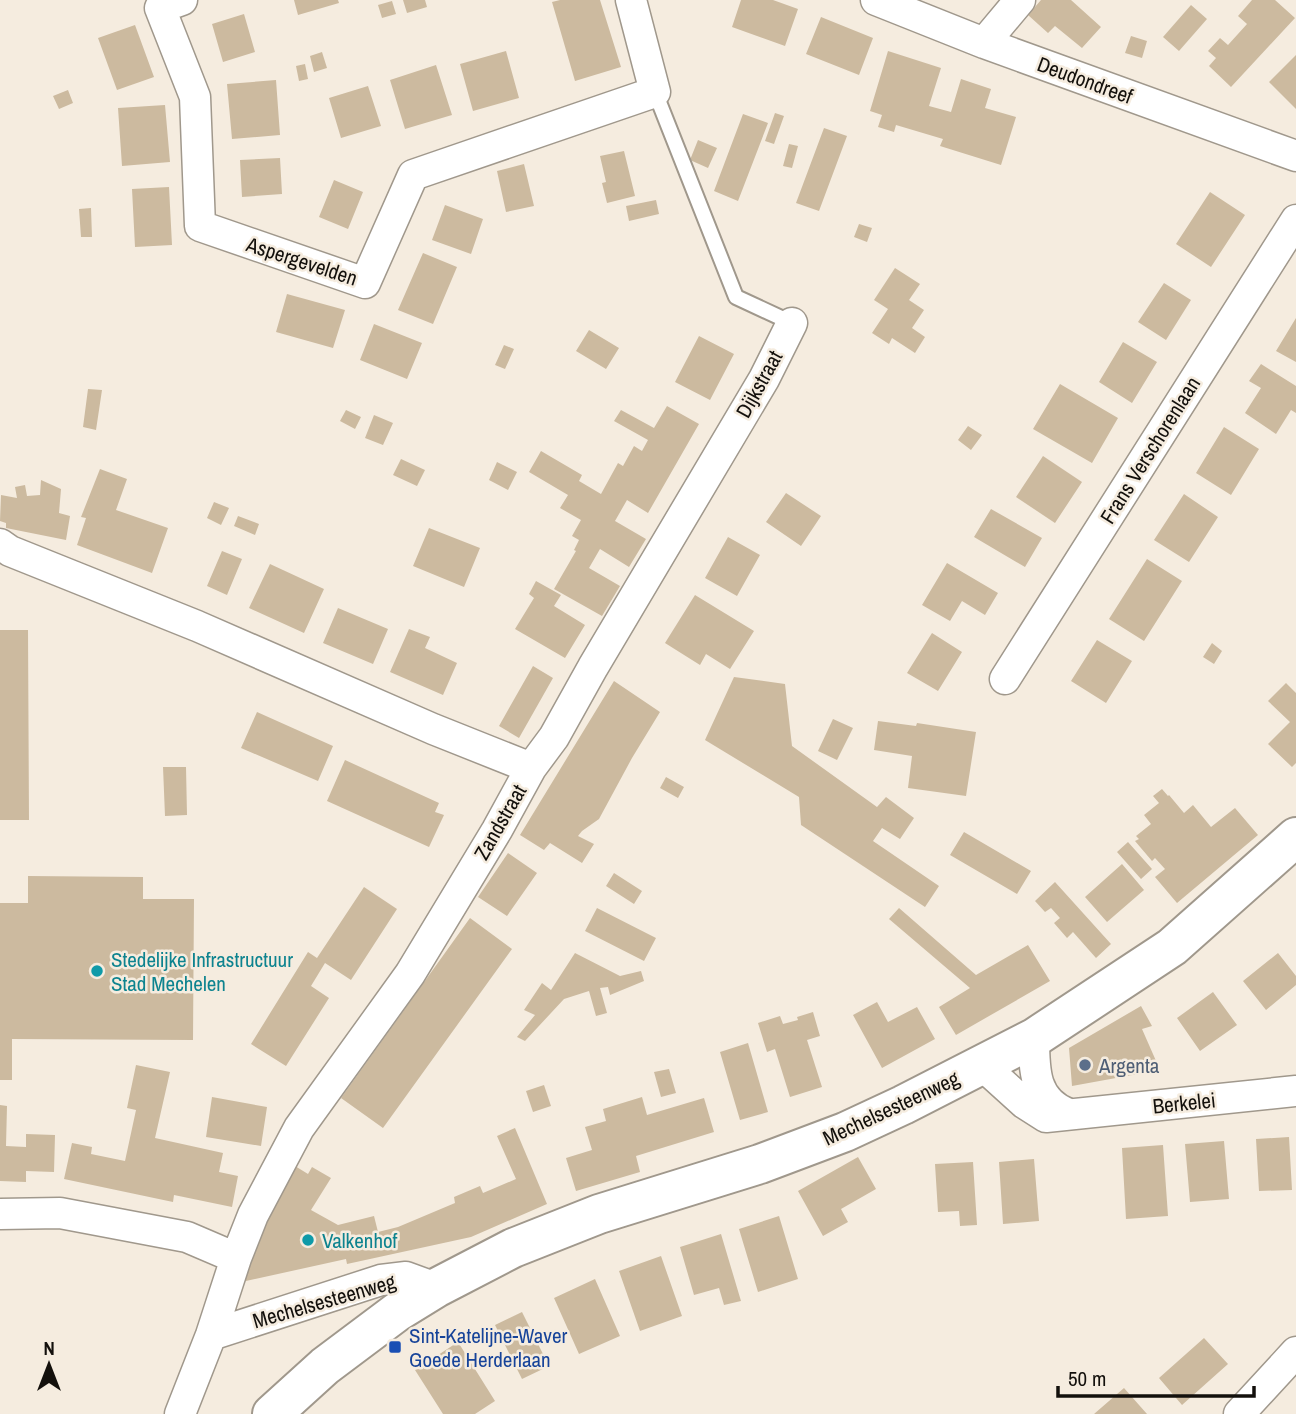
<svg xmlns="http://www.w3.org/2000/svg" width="1296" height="1414" font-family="'Archivo Narrow',sans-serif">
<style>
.building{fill:#ccba9f}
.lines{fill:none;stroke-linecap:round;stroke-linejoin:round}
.service-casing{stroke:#a0988c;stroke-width:18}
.minor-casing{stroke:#a0988c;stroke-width:33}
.secondary-casing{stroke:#a0988c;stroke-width:42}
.service{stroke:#fff;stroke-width:14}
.minor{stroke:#fff;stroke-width:30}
.secondary{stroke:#fff;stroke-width:38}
.culture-dot{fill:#0f9aa8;stroke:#f5ecdf;stroke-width:2.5}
.service-dot{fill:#5c6f8a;stroke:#f5ecdf;stroke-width:2.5}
.transit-dot{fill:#1a4fb4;stroke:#f5ecdf;stroke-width:2.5}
.labels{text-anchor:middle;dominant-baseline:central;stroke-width:5;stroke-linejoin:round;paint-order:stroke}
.street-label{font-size:21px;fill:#13100c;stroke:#f5ecdf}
.culture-label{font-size:21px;fill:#0d838f;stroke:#f5ecdf;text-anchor:start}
.service-label{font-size:21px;fill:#4e5e75;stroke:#f5ecdf;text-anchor:start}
.transit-label{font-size:21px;fill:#164399;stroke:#f5ecdf;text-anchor:start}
</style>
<rect width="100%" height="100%" fill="#f5ecdf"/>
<path class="building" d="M294,0h44l1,3 -41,12z
M403,0h22l2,7 -20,6z
M560,0h40l21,67 -46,14 -23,-79z
M741,0h32l25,9 -13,37 -53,-19z
M1041,0h30l30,27 -19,21 -27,-22 -7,7 -20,-18z
M1252,0h23l20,18 -64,69 -22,-21 7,-8 -8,-7 12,-13 8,7 19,-21 -9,-8z
M392,1l4,13 -14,4 -4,-13z
M1191,5l16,14 -28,32 -16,-14z
M244,14l11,38 -32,10 -11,-38z
M821,17l52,21 -14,37 -53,-21z
M135,25l19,52 -37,13 -19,-52z
M1131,36l16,5 -5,17 -17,-5z
M506,51l13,47 -46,13 -13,-47z
M888,51l53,17 -12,38 22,6 10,-33 30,10 -6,19 31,9 -15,48 -61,-19 3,-7 -47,-14 -2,7 -16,-5 4,-12 -12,-4z
M322,52l5,16 -13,4 -4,-16z
M1296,55v54l-27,-27z
M305,64l3,15 -9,2 -3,-15z
M436,65l16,50 -47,14 -15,-49z
M276,80l4,55 -48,4 -5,-55z
M368,86l13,40 -40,12 -12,-40z
M68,90l5,13 -14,6 -6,-13z
M165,105l5,57 -48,4 -4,-58z
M775,113l9,3 -10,28 -9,-3z
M743,114l25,9 -30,78 -24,-10z
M824,128l23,8 -28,75 -23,-8z
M698,140l19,8 -9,20 -18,-8z
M789,144l9,2 -6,22 -9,-2z
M624,151l11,45 -28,7 -5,-20 4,-1 -6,-26z
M280,158l2,36 -40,3 -2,-37z
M524,164l10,42 -28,6 -9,-41z
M334,180l29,12 -15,37 -29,-12z
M169,187l3,58 -37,2 -3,-58z
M1210,192l35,23 -34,52 -35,-23z
M656,200l3,14 -30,7 -3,-15z
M445,205l38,14 -12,35 -39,-14z
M91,208l1,29h-11l-2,-28z
M859,224l13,4 -5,14 -13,-5z
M423,253l34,14 -24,57 -35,-14z
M895,268l25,16 -11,16 15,10 -12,18 13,9 -10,16 -23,-15 -3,6 -17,-11 16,-24 -14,-9z
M1164,283l27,17 -25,40 -28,-18z
M287,294l58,16 -12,38 -57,-16z
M1296,318v44l-20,-11z
M374,324l48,19 -15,36 -47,-19z
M589,330l30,18 -13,21 -30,-18z
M699,336l35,18 -24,46 -35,-18z
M1123,342l34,20 -25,41 -33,-21z
M504,345l10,4 -9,20 -10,-4z
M1261,364l35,22v27l-5,-3 -15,24 -31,-21 16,-25 -12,-7z
M1060,384l58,34 -26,45 -59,-34z
M88,389l14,1 -6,40 -13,-3z
M667,406l32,18 -51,89 -21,-13 -12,21 31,18 -17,28 -29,-18 -11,19 31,18 -18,30 -48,-27 22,-38 -2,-1 5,-10 -7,-4 9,-16 -21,-12 8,-13 -39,-23 12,-21 41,24 -3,6 22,13 17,-31 5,3 11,-20 8,5 6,-11 -34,-19 7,-11 33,18z
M346,410l15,7 -6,12 -15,-8z
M374,415l19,8 -10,22 -18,-7z
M968,426l14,9 -11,15 -13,-10z
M1224,427l35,22 -28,46 -35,-22z
M1043,456l39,26 -27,41 -39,-26z
M401,459l24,11 -8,16 -24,-11z
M497,462l20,10 -9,18 -19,-10z
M100,469l27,10 -11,31 52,18 -16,45 -75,-28 9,-27 -5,-1z
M41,480l20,9 -2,24 11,3 -4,24 -60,-12v-5l-6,-2 1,-26 16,3 -2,-11 10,-2 2,11 13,-1z
M786,493l35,23 -20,30 -35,-24z
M1184,494l34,23 -29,45 -35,-22z
M214,502l15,6 -8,17 -14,-7z
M991,509l51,29 -17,29 -51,-30z
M238,516l21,8 -4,11 -21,-9z
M429,528l51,20 -16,39 -51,-21z
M728,537l32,18 -23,41 -32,-18z
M222,551l20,8 -15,36 -20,-9z
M1147,559l35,22 -38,60 -35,-22z
M947,563l51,30 -13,22 -23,-14 -12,20 -28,-16z
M270,564l54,25 -20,44 -55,-25z
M536,581l25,14 -7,11 31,19 -20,33 -50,-29 19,-31 -5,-4z
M695,595l59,36 -24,38 -24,-15 -6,11 -35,-22z
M338,608l50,21 -15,35 -50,-21z
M409,629l21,8 -5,11 32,15 -14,32 -53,-23z
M0,630h28l1,190h-29z
M932,633l30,19 -24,39 -31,-18z
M1097,640l35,21 -26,42 -35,-22z
M1212,643l10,8 -8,13 -11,-7z
M533,666l20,12 -34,60 -20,-12z
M734,677l51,7 7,62 85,61 9,-10 28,21 -14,21 -18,-11 -9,13 66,45 -14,21 -124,-82 -2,-28 -94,-57z
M614,681l46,31 -28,46 -33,61 -17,12 -4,5 16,8 -12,19 -32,-20 -6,7 -24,-15z
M1286,683l10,10v70l-4,4 -24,-23 22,-22 -22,-21z
M257,712l76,34 -15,35 -77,-33z
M833,719l20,9 -16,32 -19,-9z
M878,721l38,5 1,-3 59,9 -10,64 -58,-8 4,-32 -38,-6z
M345,760l94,43 -4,9 9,3 -15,32 -102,-46z
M163,767h23l1,48 -22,1z
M666,777l18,10 -6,11 -18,-10z
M1162,789l6,7 1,-1 15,18 9,-8 18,22 24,-19 23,27 -81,68 -22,-26 10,-8 -10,-11 -3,3 -17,-20 4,-2 -3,-3 15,-12 -7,-9 15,-12 -6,-7z
M964,832l67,39 -14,23 -67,-39z
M1128,842l24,27 -11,10 -24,-27z
M508,853l29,20 -30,43 -29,-19z
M1122,864l22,26 -37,32 -22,-25z
M614,873l28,18 -8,13 -28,-18z
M28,876l115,1v22h51l-1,141 -181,-1v41h-12v-177h28z
M1055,882l56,62 -15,14 -23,-26 -6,6 -13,-15 6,-5 -9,-10 -6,4 -10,-11z
M364,887l33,22 -46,71 -26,-17 -14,23 18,12 -43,68 -35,-22 57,-92 9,6z
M597,908l59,30 -12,23 -59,-30z
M899,908l77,67 52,-30 22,36 -94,54 -17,-28 31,-19 -81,-69z
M470,918l42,31 -129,179 -42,-30z
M575,953l45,23 21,-5 3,10 -34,14 -2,-8 -8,1 7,25 -11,3 -7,-25 -25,8 -39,42 -8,-4 18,-22 -11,-5 18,-27 9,7z
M1278,953l18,23v9l-30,25 -23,-29z
M1213,992l24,33 -37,26 -23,-33z
M877,1002l11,20 29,-15 18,32 -53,29 -29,-53z
M1141,1006l11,20 -10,3 18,41 -88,16 -3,-38z
M813,1012l7,24 -13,4 15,47 -32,10 -15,-48 -8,3 -9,-29 22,-7 3,8 15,-4 -1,-3z
M748,1043l20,69 -28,8 -20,-68z
M136,1065l34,7 -15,66 68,15 -4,19 19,4 -6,31 -58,-12 -1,7 -109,-23 8,-36 20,4 -1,7 34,7 11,-51 -9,-2z
M669,1069l7,24 -15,4 -7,-25z
M544,1085l7,21 -18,6 -7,-21z
M212,1097l55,10 -6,39 -55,-9z
M642,1097l5,18 57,-17 10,34 -78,24 4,16 -64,19 -10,-33 26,-8 -7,-23 21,-6 -3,-12z
M0,1105l7,1 -1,40 20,1v-13l29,1 -1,37 -28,-1v11l-26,-1z
M515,1128l32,76 -76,33 -124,27 -1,-5 -109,24 17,-48 41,-69 13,8 4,-7 19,11 -20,32 27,15 36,-9 4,16 20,-5 57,-24 -1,-6 26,-11 3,7 33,-14 -19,-43z
M1289,1137l3,53 -33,1 -3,-52z
M1224,1141l5,58 -39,3 -5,-58z
M1163,1145l5,71 -42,3 -4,-71z
M858,1157l18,32 -35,20 7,13 -25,14 -25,-45z
M1034,1159l5,62 -36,3 -4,-62z
M973,1162l4,63 -17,1 -1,-15 -21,1 -3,-48z
M779,1216l19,63 -40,13 -19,-63z
M721,1234l20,67 -17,4 -5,-17 -25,7 -14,-48z
M661,1256l21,60 -42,15 -21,-60z
M595,1279l25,57 -41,18 -25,-56z
M522,1312l27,54 -27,13 -27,-54z
M1204,1338l24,26 -46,41 -23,-27z
M458,1342l37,59 -20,13h-32l-28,-44z
M1124,1388l23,26h-53z"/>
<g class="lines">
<defs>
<path id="service" d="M655,92l81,205 56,26"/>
<path id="minor" d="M182,0l-22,8 35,89 5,129 165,57 48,-108 242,-83 -24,-92
M876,0l108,43 312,113
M984,43l36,-43
M0,544l10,7 187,75 236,103 98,39
M1005,679l291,-459
M1034,1038c0,32 0,63 35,76
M982,1065l42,38 22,14 250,-26
M0,1214l60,-1 127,24 49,21 -25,77 -31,79
M236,1258l17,-43 46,-87 111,-154 87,-144 34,-62 23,-31 39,-70 171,-288 28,-56
M211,1335l170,-55 25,-3 30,11
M1239,1414l57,-62"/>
<path id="secondary" d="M272,1414l53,-48 72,-54 39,-24 77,-40 86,-34 161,-50 85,-32 58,-27 131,-67 138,-91 124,-110"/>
</defs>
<use href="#service" class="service-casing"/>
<use href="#minor" class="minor-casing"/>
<use href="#secondary" class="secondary-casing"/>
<use href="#service" class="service"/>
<use href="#minor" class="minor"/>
<use href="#secondary" class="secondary"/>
</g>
<g class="culture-dot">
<circle cx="97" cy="971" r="7"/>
<circle cx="308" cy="1240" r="7"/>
</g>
<circle class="service-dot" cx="1085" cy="1065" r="7"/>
<rect class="transit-dot" x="388" y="1340" width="14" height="14" rx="3.5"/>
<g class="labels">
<g class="street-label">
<text transform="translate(1085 80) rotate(20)">Deudondreef</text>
<text transform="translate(302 261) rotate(18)">Aspergevelden</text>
<text transform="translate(759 384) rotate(-61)">Dijkstraat</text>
<text transform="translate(1150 450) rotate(-58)">Frans Verschorenlaan</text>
<text transform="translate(500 822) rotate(-60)">Zandstraat</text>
<text transform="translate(1184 1103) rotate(-6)">Berkelei</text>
<text transform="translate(891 1108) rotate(-25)">Mechelsesteenweg</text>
<text transform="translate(324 1301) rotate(-16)">Mechelsesteenweg</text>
</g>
<g class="culture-label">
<text x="111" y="959">Stedelijke Infrastructuur<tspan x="111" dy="24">Stad Mechelen</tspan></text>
<text x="322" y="1240">Valkenhof</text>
</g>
<g class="service-label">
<text x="1099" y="1065">Argenta</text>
</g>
<g class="transit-label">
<text x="409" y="1335">Sint-Katelijne-Waver<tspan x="409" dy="24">Goede Herderlaan</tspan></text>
</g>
</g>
<g transform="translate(49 1365)" stroke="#f5ecdf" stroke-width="5" paint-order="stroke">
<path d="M0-5L12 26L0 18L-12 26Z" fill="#13100c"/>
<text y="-10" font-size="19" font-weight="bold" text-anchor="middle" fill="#13100c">N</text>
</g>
<path d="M1058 1386v10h196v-10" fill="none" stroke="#13100c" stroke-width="3.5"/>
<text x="1068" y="1386" font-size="21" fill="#13100c" stroke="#f5ecdf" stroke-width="5" paint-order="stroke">50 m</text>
</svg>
